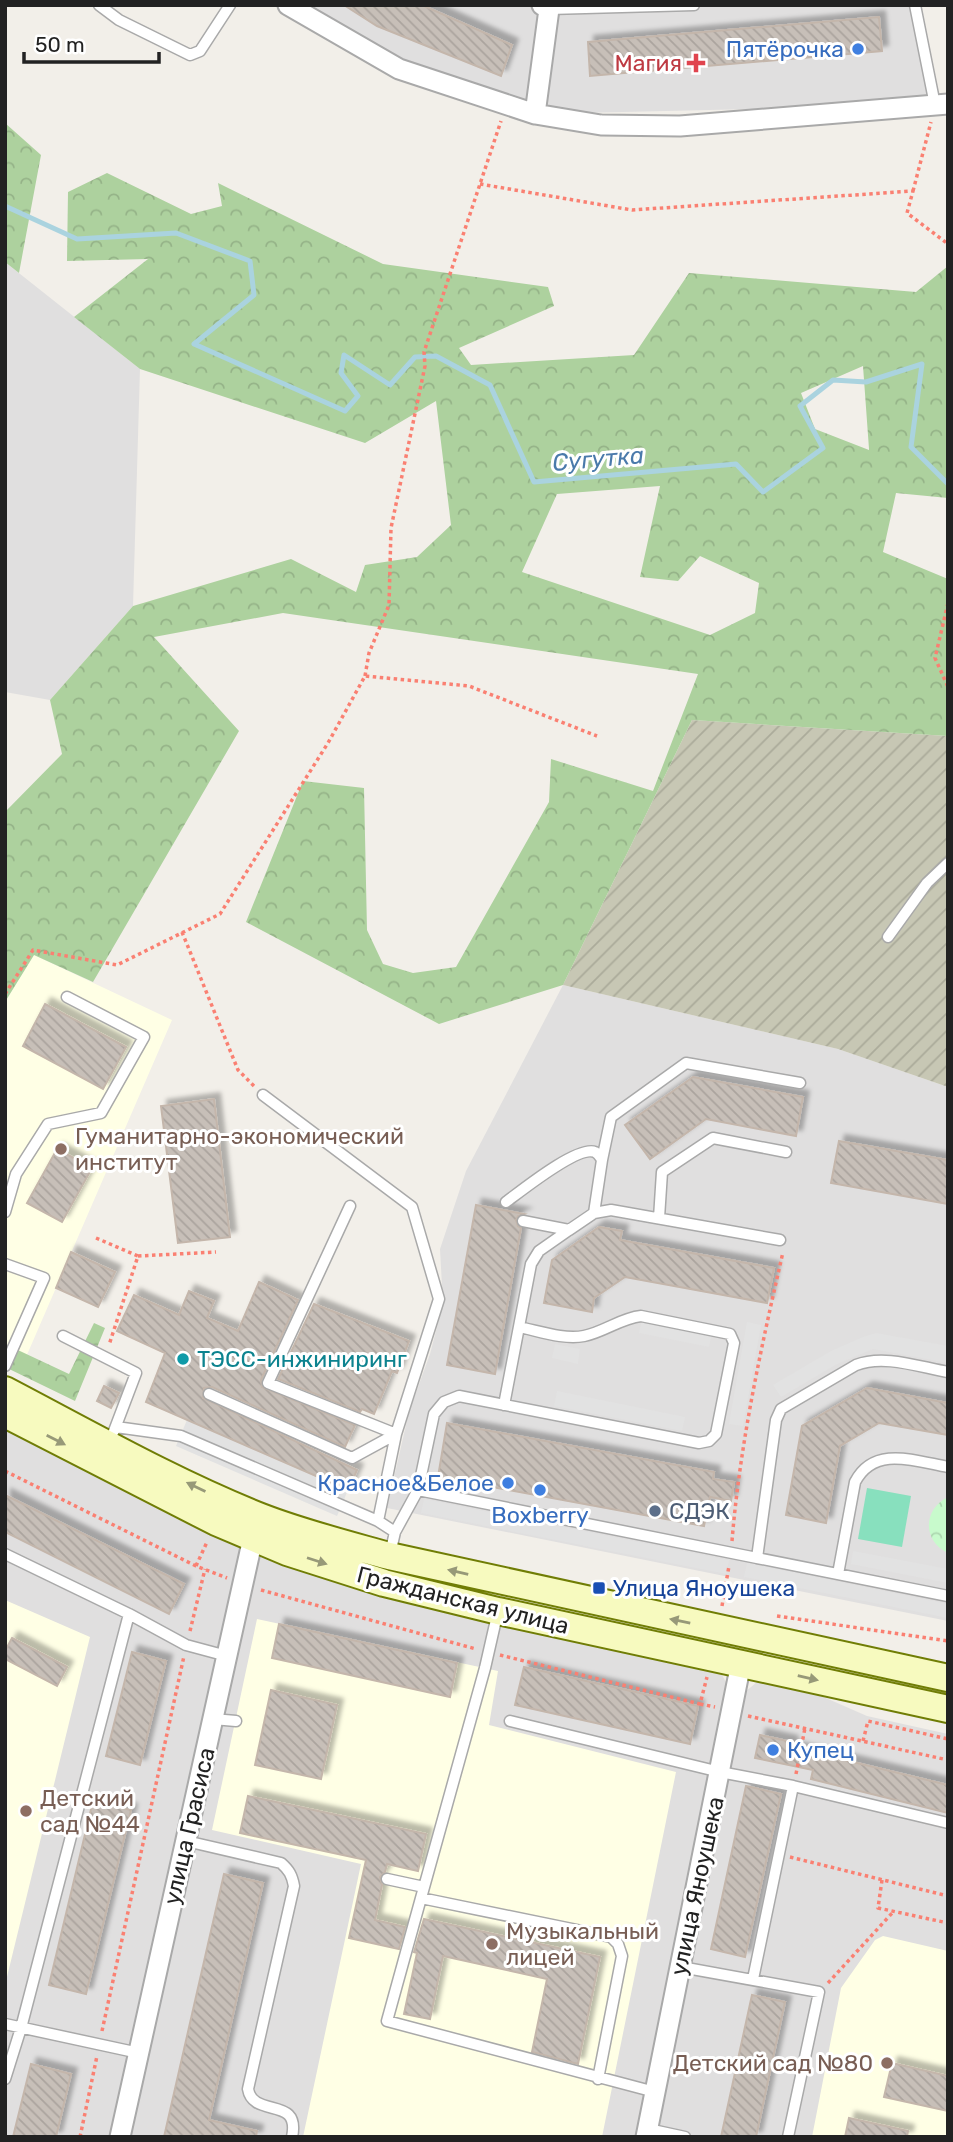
<svg xmlns="http://www.w3.org/2000/svg" width="953" height="2142" font-family="Rubik,sans-serif">
<style>
.residential{fill:#e0dfdf}
.education{fill:#ffffe5}
.construction{fill:url(#construction-furrows)}
.forest{fill:url(#forest-crowns);fill-rule:evenodd}
.park{fill:url(#park-crowns)}
.pitch{fill:#88e0be}
.parking{fill:#e2e2e2}
.lines{fill:none;stroke-linecap:round;stroke-linejoin:round}
.stream{stroke:#aad3df;stroke-width:5}
.building{fill:url(#building-back-hatch);stroke:#c4b6ab;stroke-width:2;filter:url(#shadow)}
.lane-casing{stroke:#a9a9a9;stroke-width:13}
.street-casing{stroke:#a9a9a9;stroke-width:23}
.secondary-casing{stroke:#707d05;stroke-width:30}
.path{stroke:#fa8072;stroke-width:3.5;stroke-dasharray:3.5 3.5;stroke-linecap:butt}
.lane{stroke:#fff;stroke-width:10}
.street{stroke:#fff;stroke-width:19}
.secondary{stroke:#f7fabf;stroke-width:26}
.oneway{fill:#979978}
.shop-dot{fill:#3f7fe0;stroke:#fff;stroke-width:2.5}
.health-dot{fill:#e0444e;stroke:#fff;stroke-width:2.5}
.education-dot{fill:#8d6e63;stroke:#fff;stroke-width:2.5}
.culture-dot{fill:#0f9aa8;stroke:#fff;stroke-width:2.5}
.service-dot{fill:#5c6f8a;stroke:#fff;stroke-width:2.5}
.transit-dot{fill:#1a4fb4;stroke:#fff;stroke-width:2.5}
.labels{text-anchor:middle;dominant-baseline:central;stroke-width:6;stroke-linejoin:round;paint-order:stroke}
.shop-label{font-size:23px;fill:#366cbe;stroke:#fff;text-anchor:end}
.health-label{font-size:23px;fill:#be3a42;stroke:#fff;text-anchor:end}
.education-label{font-size:23px;fill:#785e54;stroke:#fff;text-anchor:start}
.culture-label{font-size:23px;fill:#0d838f;stroke:#fff;text-anchor:start}
.service-label{font-size:23px;fill:#4e5e75;stroke:#fff;text-anchor:start}
.transit-label{font-size:23px;fill:#164399;stroke:#fff;text-anchor:start}
.street-label{font-size:23px;fill:#222;stroke:#fff}
.water-label{font-size:24px;font-style:italic;fill:#4a7aab;stroke:#fff}
</style>
<defs>
<pattern id="construction-furrows" width="10" height="10" patternUnits="userSpaceOnUse" patternTransform="scale(1.75)"><rect width="10" height="10" fill="#c7c7b4"/><path d="M-1 1l2-2M0 10L10 0M9 11l2-2" fill="none" stroke="#abab9a"/></pattern>
<pattern id="forest-crowns" width="20" height="18" patternUnits="userSpaceOnUse" patternTransform="scale(1.75)"><rect width="20" height="18" fill="#add19e"/><path d="M2 6a3 3 0 1 1 6 0M12 15a3 3 0 1 1 6 0" fill="none" stroke="#95b388"/></pattern>
<pattern id="park-crowns" width="20" height="18" patternUnits="userSpaceOnUse" patternTransform="scale(1.75)"><rect width="20" height="18" fill="#c8facc"/><path d="M2 6a3 3 0 1 1 6 0M12 15a3 3 0 1 1 6 0" fill="none" stroke="#acd6af"/></pattern>
<pattern id="building-back-hatch" width="6" height="6" patternUnits="userSpaceOnUse" patternTransform="scale(1.75)"><rect width="6" height="6" fill="#c7bfb8"/><path d="M-1 5l2 2M0 0l6 6M5-1l2 2" fill="none" stroke="#aba49e"/></pattern>
<filter id="shadow"><feDropShadow dx="6" dy="-6" stdDeviation="2" flood-color="#0004"/></filter>
</defs>
<rect width="100%" height="100%" fill="#f2efe9"/>
<path class="residential" d="M288,5h627l20,100 -400,9 -136,-45z
M5,262l135,107 -7,237 -83,94 -45,-8z
M563,985l275,64 110,38v534l-561,-113 22,-96 21,-58 13,-50 -3,-55 26,-78z
M5,1422l264,130 452,121 7,13 -4,23 17,6 4,-23 12,-10h8l54,13 48,21 81,18v403h-943z"/>
<path class="education" d="M34,955l138,65 -149,344 -18,-8v-354z
M5,1600l85,37 -85,348z
M257,1619l241,52 -9,54 187,47 -74,365h-299l58,-273 -149,-34z
M883,1936l65,15v186h-136l29,-149 34,-48z"/>
<path class="construction" d="M692,720l256,16v351l-110,-38 -275,-64z"/>
<path class="forest" d="M5,123l36,32 -22,118 -14,-11z
M107,173l84,41 31,-8 -4,-23 165,81 165,23 6,19 -95,42 12,17 163,-10 55,-82 227,19 32,-26v232l-52,-5 -13,59 65,27v157l-256,-16 -129,265 -124,39 -193,-102 57,-141 61,7 3,142 16,34 30,9 43,-6 93,-165 2,-43 102,32 45,-117 -415,-61 -129,24 85,94 -146,251 -59,-27 -29,47v-190l57,-58 -12,-54 83,-94 158,-47 65,33 9,-27 52,-8 34,-32 -15,-124 -71,42 -225,-74 -66,-52 74,-58 -81,2 1,-69zM863,366l6,83v1l-54,-21 -14,-36zM660,486l-20,91 38,4 22,-25 59,27 -4,30 -45,22 -188,-63 35,-78z
M94,1323l11,5 -30,73 -70,-34v-23l64,30z"/>
<path class="park" d="M948,1497v56c-26,-12 -25,-44 0,-56z"/>
<path class="pitch" d="M867,1488l44,8 -9,51 -44,-8z"/>
<path class="parking" d="M642,1319l70,14 -3,14 -70,-14z
M747,1322l14,3 -18,101 -14,-2z
M876,1333l72,13v17l-75,-14 -36,15 -56,33 -8,-12 58,-34 32,-14z
M555,1344l25,5 -2,15 -26,-6z
M557,1391l128,26 -3,14 -128,-25z
M187,1420l161,70 -11,26 -161,-70z
M424,1499l305,61 -3,14 -305,-61z
M853,1551l95,18v14l-97,-19z
M747,1563l201,41v14l-204,-41z"/>
<g class="lines">
<path class="stream" d="M5,206l72,33 99,-6 74,28 4,34 -60,49 151,67 13,-15 -17,-23 3,-18 46,30 25,-28 21,-1 54,29 44,97 202,-18 27,28 60,-44 -23,-42 33,-26 33,2 56,-18 -11,83 37,37"/>
</g>
<path class="building" d="M344,5h78l90,40 -11,31 -124,-50z
M879,17l3,34 -292,25 -2,-34z
M45,1004l81,43 -23,42 -80,-43z
M693,1077l110,20 -7,39 -90,-17 -56,40 -25,-34z
M214,1099l16,138 -52,6 -17,-137z
M839,1141l109,19v44l-117,-21z
M57,1149l35,19 -30,54 -35,-19z
M476,1205l48,9 -6,2 -2,4 2,6 3,2 -26,146 -48,-9z
M599,1227l23,4 -2,9 154,28 -7,35 -142,-26 -31,21 -2,14 -48,-9 8,-43z
M71,1252l44,20 -17,35 -42,-19z
M259,1282l39,18 -37,80 1,7 93,38 -10,22 -133,-60 -8,1 -1,10 154,72 -9,20 -202,-88 19,-49 -48,-22 17,-36 45,20 10,-24 25,10 -7,17 31,13z
M314,1304l95,37 -12,32 -5,-2 -18,43 -12,-5 -2,3 -82,-33z
M104,1386l15,7 -8,15 -14,-7z
M867,1388l81,15v32l-69,-12 -39,23 -14,77 -40,-8 16,-89z
M447,1423l267,49 -1,7 21,3 -3,19 -21,-4 -6,29 -266,-49z
M5,1495l179,89 -15,30 -164,-82z
M279,1624l178,39 -7,34 -178,-39z
M12,1638l55,29 -10,19 -52,-27v-8z
M132,1652l34,9 -26,104 -34,-9z
M524,1667l174,39 -8,38 -175,-39z
M271,1690l66,15 -16,74 -66,-14z
M760,1735l32,7 -1,5 157,38v28l-137,-34 2,-9 -58,-12z
M746,1786l35,8 -36,163 -34,-8z
M248,1796l178,38 -8,37 -31,-7 -2,8 -5,5 2,8 -7,35 30,7 -6,22 -50,-11 17,-78 -126,-27z
M93,1801l38,9 -45,184 -37,-9z
M224,1874l39,9 -54,237 48,11 -1,6h-92z
M424,1919l176,38 -22,107 -46,-12 15,-73 -104,-23 -13,63 -26,-5 13,-61 -3,-1z
M752,1995l33,7 -29,135h-35z
M892,2063l56,13v35l-64,-14z
M31,2064l40,10 -15,63h-43z
M849,2118l59,13 -1,6h-62z"/>
<g class="lines">
<defs>
<path id="lane" d="M99,5l20,15 71,35 10,-4 30,-46
M915,5l20,100
M549,9l145,-4
M888,937l39,-54 21,-20
M602,1160l9,-43 75,-54 114,20
M506,1202c15,-11 72,-57 89,-50 4,2 5,5 7,8l-8,53 17,-3 169,30
M350,1206l-82,177 128,51 -18,87
M5,1212l11,-38 32,-50 53,-11 43,-76 -77,-40
M659,1218l3,-46 51,-34 73,14
M569,1230l25,-17
M5,1264l39,14 -39,88
M63,1336l73,37 -22,58
M948,1372c-29,-5 -64,-18 -92,-7l-75,44 -5,11 -19,138 191,38
M209,1394l143,64 44,-24 43,-135 -27,-92 -149,-112
M504,1405l27,-141 8,-13 30,-21 -46,-9
M116,1427l65,9 197,85 17,11
M418,1490l339,68
M5,1554l124,60 57,31 41,11
M390,1554l5,-22 23,-42 16,-76 10,-12 15,-6 240,47 10,-2 7,-7 18,-91 -4,-9 -89,-18c-20,2 -37,16 -57,20 -20,4 -45,-5 -65,-9
M838,1574l17,-92c19,-37 60,-21 93,-15
M213,1719l23,2
M510,1721l210,51 73,14 -40,193
M793,1786l155,37
M186,1841l95,22c8,7 11,12 13,23l-46,203c5,30 53,6 44,48
M387,1879l37,8
M421,1898l64,-230 13,-57
M681,1967l138,25 -31,145
M5,2024l134,29
M5,2079l16,-51 108,-414
M598,2079l24,-123 -4,-12 -7,-7 -190,-39 -34,123 268,71
M648,2129l37,8"/>
<path id="street" d="M288,5l111,64 136,45 66,11 79,1 268,-22
M535,114l14,-105 -7,-4
M120,2137l133,-599
M646,2137l95,-474"/>
<path id="secondary" d="M5,1390c84,44 168,92 256,127 41,16 85,27 128,39l559,122
M5,1414l211,108 71,30 97,31 114,28 450,98"/>
</defs>
<use href="#lane" class="lane-casing"/>
<use href="#street" class="street-casing"/>
<use href="#secondary" class="secondary-casing"/>
<path class="path" d="M480,184l152,26 281,-19 -6,22 41,31
M913,191l18,-69
M948,603l-13,55 13,29
M365,676l4,-23 20,-48 2,-77 34,-162 -1,-14 77,-231
M182,932l56,138 17,17
M5,994l28,-44 84,15 103,-51 108,-171 37,-67 104,10 128,50
M96,1238l42,18 -29,89
M138,1256l78,-4
M5,1471l191,95 31,12
M732,1541c8,-98 29,-193 51,-289
M196,1566l11,-24
M261,1590l215,59
M722,1606l7,-40
M777,1616l171,25
M190,1631l15,-62
M500,1655l200,49 7,-27
M700,1704l15,3
M748,1716l200,44
M863,1741l5,-20 80,18
M796,1774l9,-46
M790,1857l158,39
M882,1880l-4,28 70,15
M828,1983l66,-72
M102,2031l82,-375
M80,2137l17,-81"/>
<use href="#lane" class="lane"/>
<use href="#street" class="street"/>
<use href="#secondary" class="secondary"/>
</g>
<defs><path id="oneway-solid" d="M-6-.8H1V-3.2L6.5 0L1 3.2V.8H-6Z" transform="scale(1.75)"/></defs>
<g class="oneway">
<use href="#oneway-solid" transform="translate(56 1440) rotate(27)"/>
<use href="#oneway-solid" transform="translate(196 1487) rotate(-154)"/>
<use href="#oneway-solid" transform="translate(317 1561) rotate(18)"/>
<use href="#oneway-solid" transform="translate(458 1572) rotate(-167)"/>
<use href="#oneway-solid" transform="translate(680 1621) rotate(-168)"/>
<use href="#oneway-solid" transform="translate(808 1678) rotate(13)"/>
</g>
<g class="shop-dot">
<circle cx="858" cy="49" r="7"/>
<circle cx="508" cy="1483" r="7"/>
<circle cx="540" cy="1490" r="7"/>
<circle cx="773" cy="1750" r="7"/>
</g>
<path class="health-dot" d="M692.5 52.5h7v7h7v7h-7v7h-7v-7h-7v-7h7z"/>
<g class="education-dot">
<circle cx="61" cy="1149" r="7"/>
<circle cx="26" cy="1811" r="7"/>
<circle cx="492" cy="1944" r="7"/>
<circle cx="887" cy="2063" r="7"/>
</g>
<circle class="culture-dot" cx="183" cy="1359" r="7"/>
<circle class="service-dot" cx="655" cy="1511" r="7"/>
<rect class="transit-dot" x="592" y="1581" width="14" height="14" rx="3.5"/>
<g class="labels">
<g class="shop-label">
<text x="844" y="49">Пятёрочка</text>
<text x="494" y="1483">Красное&amp;Белое</text>
<text x="540" y="1515" text-anchor="middle">Boxberry</text>
<text x="787" y="1750" text-anchor="start">Купец</text>
</g>
<g class="health-label">
<text x="682" y="63">Магия</text>
</g>
<g class="education-label">
<text x="75" y="1136">Гуманитарно-экономический<tspan x="75" dy="26">институт</tspan></text>
<text x="40" y="1798">Детский<tspan x="40" dy="26">сад №44</tspan></text>
<text x="506" y="1931">Музыкальный<tspan x="506" dy="26">лицей</tspan></text>
<text x="873" y="2063" text-anchor="end">Детский сад №80</text>
</g>
<g class="culture-label">
<text x="197" y="1359">ТЭСС-инжиниринг</text>
</g>
<g class="service-label">
<text x="669" y="1511">СДЭК</text>
</g>
<g class="transit-label">
<text x="613" y="1588">Улица Яноушека</text>
</g>
<g class="street-label">
<text transform="translate(463 1600) rotate(14)">Гражданская улица</text>
<text transform="translate(189 1826) rotate(-77)">улица Грасиса</text>
<text transform="translate(697 1886) rotate(-78)">улица Яноушека</text>
</g>
<g class="water-label">
<text transform="translate(598 459) rotate(-5)">Сугутка</text>
</g>
</g>
<rect width="953" height="2142" fill="none" stroke="#222222" stroke-width="14"/>
<path d="M24 52v10h135v-10" fill="none" stroke="#222222" stroke-width="3.5"/>
<text x="35" y="52" font-size="21" fill="#222222" stroke="#ffffff" stroke-width="5" paint-order="stroke">50 m</text>
</svg>
